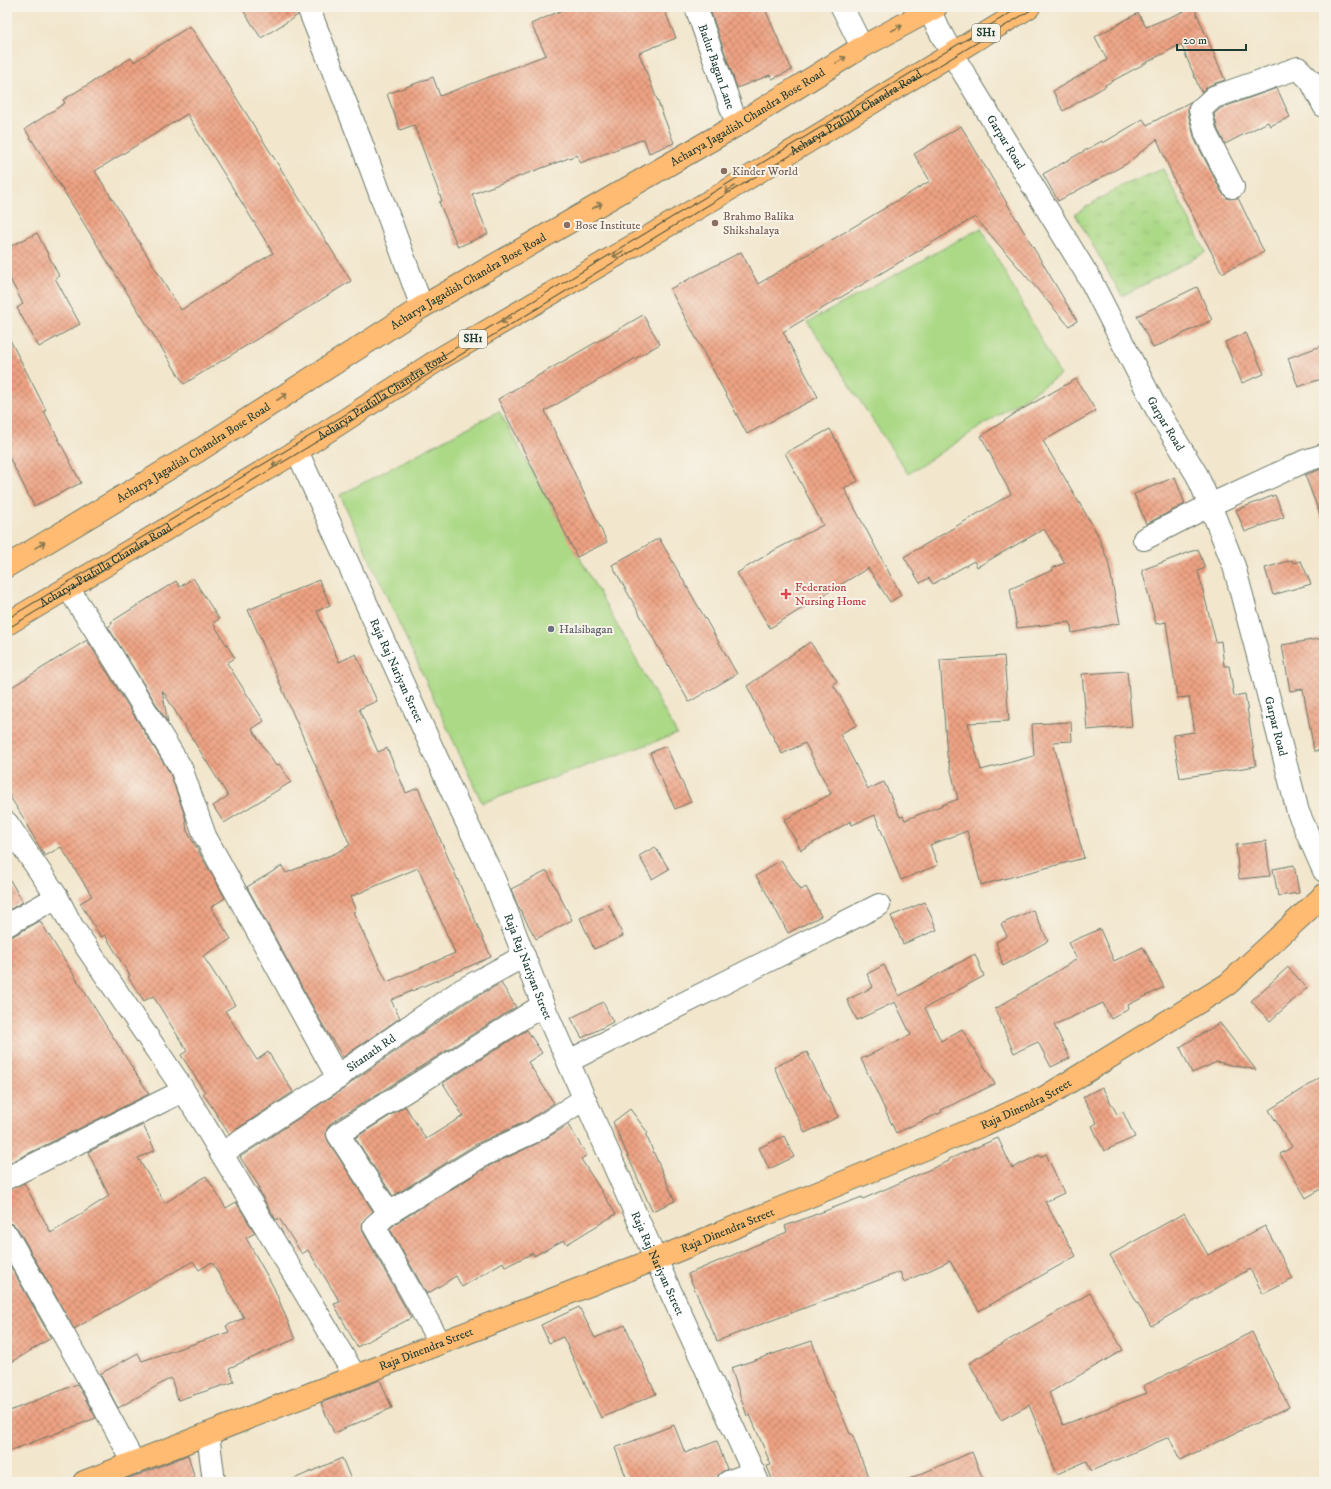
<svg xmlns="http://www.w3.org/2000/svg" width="1331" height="1489" font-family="'IM FELL DW Pica',serif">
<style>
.grass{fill:#abd986;stroke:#658b5d}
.park{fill:url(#park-tufts);stroke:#658b5d}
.building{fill:url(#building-cross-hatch);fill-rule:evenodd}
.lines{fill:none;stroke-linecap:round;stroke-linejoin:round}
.minor-casing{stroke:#697869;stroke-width:24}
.major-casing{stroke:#697869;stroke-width:24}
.minor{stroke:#fff;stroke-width:22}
.major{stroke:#ffbb71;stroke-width:22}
.tram{stroke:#1f3d34;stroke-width:1}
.oneway{stroke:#84764f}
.education-dot{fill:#8d6e63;stroke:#f7f3e8;stroke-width:1.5}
.health-dot{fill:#e0444e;stroke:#f7f3e8;stroke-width:1.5}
.worship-dot{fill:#6b7280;stroke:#f7f3e8;stroke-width:1.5}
.labels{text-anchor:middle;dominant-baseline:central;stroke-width:4;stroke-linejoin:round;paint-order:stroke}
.shield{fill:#f7f3e8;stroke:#60746a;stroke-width:1}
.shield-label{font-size:11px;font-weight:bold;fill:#1f3d34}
.street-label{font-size:12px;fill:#1f3d34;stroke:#f7f3e8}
.education-label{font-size:12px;fill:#785e54;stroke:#f7f3e8;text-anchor:start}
.health-label{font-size:12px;fill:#be3a42;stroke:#f7f3e8;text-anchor:start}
.worship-label{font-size:12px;fill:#5b616d;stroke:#f7f3e8;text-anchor:start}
</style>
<defs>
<pattern id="park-tufts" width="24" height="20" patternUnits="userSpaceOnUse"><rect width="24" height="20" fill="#abd986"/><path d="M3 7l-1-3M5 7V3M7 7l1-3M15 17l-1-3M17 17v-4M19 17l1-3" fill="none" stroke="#93bb74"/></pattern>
<pattern id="building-cross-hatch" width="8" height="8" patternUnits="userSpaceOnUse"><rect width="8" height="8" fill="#eea283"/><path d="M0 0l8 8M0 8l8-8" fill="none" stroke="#c0856c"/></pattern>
</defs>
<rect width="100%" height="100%" fill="#f7f3e8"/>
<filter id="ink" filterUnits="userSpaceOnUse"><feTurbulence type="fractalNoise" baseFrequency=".025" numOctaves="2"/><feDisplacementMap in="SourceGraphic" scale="8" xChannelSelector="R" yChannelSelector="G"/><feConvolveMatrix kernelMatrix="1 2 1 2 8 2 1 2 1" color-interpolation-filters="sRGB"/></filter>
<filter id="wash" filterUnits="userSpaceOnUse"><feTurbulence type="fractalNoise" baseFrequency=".012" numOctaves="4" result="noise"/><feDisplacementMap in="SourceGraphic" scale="16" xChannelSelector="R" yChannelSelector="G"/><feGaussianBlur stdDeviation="0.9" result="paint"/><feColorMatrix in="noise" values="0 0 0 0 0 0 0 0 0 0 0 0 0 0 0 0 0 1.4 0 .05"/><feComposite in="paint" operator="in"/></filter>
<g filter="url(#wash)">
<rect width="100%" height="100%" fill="#f2e6cc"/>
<path class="grass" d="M981,228l79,147 -152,99 -100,-152z
M499,411l178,323 -195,69 -142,-308z"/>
<path class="park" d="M1163,169l43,83 -84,44 -47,-82 44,-27z"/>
<g id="blocks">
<path class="building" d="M241,7h55l2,8 -37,23z
M569,7h94l13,31 -37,15 35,90 -25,10 -5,-14 -64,24 -3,-8 -105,39 16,40 -30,13 -19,-45 3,-1 -28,-76 -14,5 -13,-36 46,-17 7,19 106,-41 -15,-31z
M709,7h55l28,63 -20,9 -2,-4 -33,13z
M1194,7l31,73 -15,5 -9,7 -20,-48 -76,41 1,1 -43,25 -10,-20 54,-31 -12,-23 43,-24 8,14z
M190,26l39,60 122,195 -167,103 -159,-255 40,-26 -2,-3 68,-42 3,4zM187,114l86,139 -92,57 -86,-139z
M1277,88l13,29 -20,9 -2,-4 -43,22 -7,-14 -4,-16 7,-6z
M1192,101l-4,5v7l7,27 27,53 6,6 10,-1 26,54 -42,21 -42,-82h-1l-22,-52 -31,25 -68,37 -15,-27 59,-33 1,2 40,-24 4,6z
M961,126l116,195 -8,5 -94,-109 -192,115 35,65 -71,37 -77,-145 71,-37 17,32 172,-103 -16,-27z
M37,233l22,43 -4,2 25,46 -41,23 -22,-39 6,-4 -16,-31v-25z
M1197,287l15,33 -59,28 -16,-32z
M643,315l17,29 -115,67 62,131 -30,15 -79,-158z
M1246,333l18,41 -22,9 -17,-41z
M7,334l39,76 -2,1 37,72 -47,23 -27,-53z
M1324,345v33l-26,9 -10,-29z
M1076,379l20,32 -53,30 54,92 11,28 12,62 -48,10 -2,-11 -53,6 -7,-39 43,-19 -1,-2 13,-5 -21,-34 -67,38 -3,-6 -41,23 -4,-6 -9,5 -16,-26 107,-63 -30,-58 38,-25z
M830,429l28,52 -14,7 57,107 -11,7 -22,-34 -98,60 -33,-55 36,-22 50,-26 -38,-72z
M1324,468v51l-2,1 -17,-45z
M1175,477l10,27 -39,20 -12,-30z
M1275,495l9,22 -39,15 -9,-22z
M659,538l78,136 -48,28 -77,-137z
M1198,549l7,19 -7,3 18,71 5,-1 3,25h5l5,30 11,-2 11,72 -76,12 -7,-43 22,-3 -6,-35 -12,1 -11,-76 -10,2 -14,-54z
M1292,560l1,3 8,-2 10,23 -38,11 -8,-27z
M193,578l26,41 -6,4 22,35 -8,5 37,58 -12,8 24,37 3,-2 12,18 -67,41 -11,-17 15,-10 -66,-106 6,33 -60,-96 4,-3 -1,-2 65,-41 4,6z
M319,580l11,25 -13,6 22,51 17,-8 21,47 -18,8 19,43 9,-4 19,45 12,-5 73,169 -100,43 9,18 -57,39 -19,-30 -77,-140 35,-21 4,7 50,-20 14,-8 -102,-235zM418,868l37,85 -68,29 -34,-70 3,-1 -6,-14z
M1324,638v112l-10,1 -11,-62 -13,2 -8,-46z
M87,640l83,133 15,43 2,15 38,67 -14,9 20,32 -28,17 32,49 -10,6 32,49 11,-8 25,40 -64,42 -26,-41 2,-1 -24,-37 6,-4 -34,-55 -9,5 -16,-24 2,-1 -25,-41 -4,2 -21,-34 12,-7 -31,-49 -16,9 -18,-30 1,-1 -21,-33v-102z
M810,642l27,39 -4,3 24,41 -17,9 28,55 16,-7 16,35 3,-1 2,4 53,-21 -11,-44 -7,-95 64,-4 5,65 -41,2 13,47 53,-14 -2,-32 39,-2 1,19 -19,1 31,116 -103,27 -14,-54 -37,14 8,20 -37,15 -26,-65 -23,10 -1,-4 -50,29 -17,-30 47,-26 -26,-51 -23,11 -35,-68z
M1127,671l5,55 -45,4 -5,-56z
M666,746l25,56 -16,7 -25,-56z
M1266,841l4,35 -31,3 -3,-34z
M655,847l14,22 -17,10 -13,-23z
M781,860l20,30 5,-3 15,29 -33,17 -21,-39 -11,-18z
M1294,865l5,28 -21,3 -5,-27z
M547,871l25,49 -36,19 -19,-35 -6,-15z
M7,875l16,27 -16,9z
M925,902l12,28 -34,14 -12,-28z
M609,905l14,31 -29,13 -14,-31z
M1033,910l15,31 -45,25 -7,-24 11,-6 -6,-12z
M40,921l109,173 -142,70v-227l6,-1z
M1100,929l14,32 29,-14 21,40 -36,18 1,4 -18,10 -8,-16 -49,22 16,33 -19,9 -13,-25 -24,11 -19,-44 82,-50 -9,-16z
M975,954l9,22 -59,32 16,33 21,-12 33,55 -54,26 1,2 -46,21 -35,-74 50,-24 -16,-33 -38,18 -10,-20 26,-13 -6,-13 17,-9 15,31z
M1288,967l19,21 -37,33 -19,-20z
M501,983l15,24 -185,116 -4,6 -1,6 2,6 45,70 -10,10 -1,5 1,6 48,86 -54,29 -23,-43 6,-2 -32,-52 -6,4 -23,-36 -3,2 -18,-31 2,-1 -20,-31 105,-69 12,-10 110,-76z
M603,1002l10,20 -31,16 -11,-20z
M1220,1023l36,47 -39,-8 -25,11 -12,-26z
M527,1030l15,23 -14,9 26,41 -27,18 -49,22 -85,53 -38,-58 50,-32 21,33 37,-23 -20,-33z
M807,1052l31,65 -33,16 -31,-66z
M1324,1075v112l-18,11 -26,-44 12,-7 -23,-37z
M1102,1087l15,27 6,-2 12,25 -31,14 -12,-25 5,-3 -14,-26z
M630,1109l18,24 -2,2 29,66 -23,10 -39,-89z
M143,1125l12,25 -17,8 27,45 41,-27 20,32 10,-6 19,31 -9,5 28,50 21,51 -66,29 5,14 -56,18 -7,-22 -53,30 -18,-34 38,-21 4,8 87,-29 -3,-6 18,-8 -32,-56 -13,8 -6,-9 -119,68 -56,-100 -5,-5 -6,-1v-33l17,-7 27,50 58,-37 -21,-44z
M568,1125l19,30 -6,4 35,55 -49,30 -3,-4 -30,16 -1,-3 -28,14 -2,-5 -41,25 -6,-11 -29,18 -37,-65 6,-6 95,-58 47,-22z
M784,1136l10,21 -25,12 -10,-21z
M998,1138l14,30 27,-13 1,2 6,-3 18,39 -19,9 31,54 -97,55 -29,-50 -46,21 -4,-10 -183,69 -29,-67 99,-42 -2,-6 77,-29 1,2 86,-38v-2z
M1184,1213l24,42 57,-29 28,53 -30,15 -13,-25 -99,57 -41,-71z
M7,1260l44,78 -44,27z
M1090,1293l33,57 -74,43 14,32 84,-32 -4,-7 109,-54 37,75 -109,53 -11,-23 -78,34 -4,-10 -30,13 -28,-69 -28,15 -32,-57z
M579,1307l16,31 30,-13 31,69 -55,24 -38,-81 -14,6 -8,-18z
M812,1341l18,51 2,-1 18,43h2l18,48h-97l-6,-16 4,-1 -21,-50 -3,1 -16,-48z
M380,1380l12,28 -58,25 -13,-30z
M77,1384l19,34 -89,34v-40z
M674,1425l11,28 32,-12 10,28 -8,5 -3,8h-88l-13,-34z
M972,1452l12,30h-82z
M188,1455l8,27h-78l22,-8z
M342,1458l10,24h-65z"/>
</g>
</g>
<g filter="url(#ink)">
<use href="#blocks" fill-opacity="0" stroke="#697869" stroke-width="1"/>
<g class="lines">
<defs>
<g id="minor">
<path d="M308,7l53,135 61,165"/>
<path id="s1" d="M696,7l41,118"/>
<path d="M842,7l20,40"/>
<path id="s2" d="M929,11l23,43 138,225 66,129 41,67 13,30 24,61 27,101 37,145 26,59"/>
<path d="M1233,187l-27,-53 -6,-24 14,-13 84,-29 13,13 13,25"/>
<path id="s3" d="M297,451l157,345 40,83 49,126 113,255 102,222"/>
<path d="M1144,539l66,-34 95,-44 19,-6"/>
<path d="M68,588l43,66 70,114 24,68 133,242"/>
<path d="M7,823l50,74 15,29 109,160 174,290"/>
<path d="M7,925l50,-28"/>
<path d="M543,1005l-205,129 51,79 96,-59 48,-22 51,-33"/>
<path d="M569,1061l310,-156"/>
<path id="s4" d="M221,1154l117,-76 11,-10 111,-77 64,-35"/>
<path d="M7,1178l176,-87"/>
<path d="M389,1213l-15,13 66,117"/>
<path d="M7,1235l84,148 43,80"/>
<path d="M208,1434l6,48"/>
<path d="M728,1482l26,-10"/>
</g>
<g id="major">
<path id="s5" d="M7,566l191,-115 224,-144 315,-182 125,-78 74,-40"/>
<path id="s6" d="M7,624l290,-173 144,-93 284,-166 304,-185"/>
<path id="s7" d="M84,1482l585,-228 314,-129 62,-28 183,-113 96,-89"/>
</g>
</defs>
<use href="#minor" class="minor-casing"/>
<use href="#major" class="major-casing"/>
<use href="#minor" class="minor"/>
<use href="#major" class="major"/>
<path class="tram" d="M7,619l1013,-612
M7,629l1029,-622"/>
</g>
<defs><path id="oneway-shaft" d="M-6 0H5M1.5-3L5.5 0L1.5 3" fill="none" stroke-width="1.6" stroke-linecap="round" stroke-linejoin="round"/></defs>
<g class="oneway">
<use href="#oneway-shaft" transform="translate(897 28) rotate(-28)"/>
<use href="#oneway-shaft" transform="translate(841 60) rotate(-32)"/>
<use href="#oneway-shaft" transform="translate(730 189) rotate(148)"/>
<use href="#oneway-shaft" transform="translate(597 206) rotate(-30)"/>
<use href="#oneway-shaft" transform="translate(618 254) rotate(150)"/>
<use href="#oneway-shaft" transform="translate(506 320) rotate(150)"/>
<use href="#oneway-shaft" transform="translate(282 397) rotate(-33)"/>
<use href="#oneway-shaft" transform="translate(277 463) rotate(149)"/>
<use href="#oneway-shaft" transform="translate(40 545) rotate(-32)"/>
</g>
</g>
<g class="education-dot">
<circle cx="724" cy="171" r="4"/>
<circle cx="715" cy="223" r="4"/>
<circle cx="567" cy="225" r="4"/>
</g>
<path class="health-dot" d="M784 588h4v4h4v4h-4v4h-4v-4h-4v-4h4z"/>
<circle class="worship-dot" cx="551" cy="629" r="4"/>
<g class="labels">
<g class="shield">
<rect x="972" y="24" width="28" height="18" rx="3"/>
<rect x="459" y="330" width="28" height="18" rx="3"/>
</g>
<g class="shield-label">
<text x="986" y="33">SH1</text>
<text x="473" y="339">SH1</text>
</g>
<g class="street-label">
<text stroke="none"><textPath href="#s1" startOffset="63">Badur Bagan Lane</textPath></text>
<text stroke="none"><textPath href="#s6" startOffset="991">Acharya Prafulla Chandra Road</textPath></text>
<text stroke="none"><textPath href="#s5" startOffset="866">Acharya Jagadish Chandra Bose Road</textPath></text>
<text stroke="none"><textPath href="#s2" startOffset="152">Garpar Road</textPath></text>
<text stroke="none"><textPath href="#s5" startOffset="542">Acharya Jagadish Chandra Bose Road</textPath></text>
<text stroke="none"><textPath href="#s6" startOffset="439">Acharya Prafulla Chandra Road</textPath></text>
<text stroke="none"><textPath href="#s2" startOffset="476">Garpar Road</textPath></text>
<text stroke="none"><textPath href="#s5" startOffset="218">Acharya Jagadish Chandra Bose Road</textPath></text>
<text stroke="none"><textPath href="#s6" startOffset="115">Acharya Prafulla Chandra Road</textPath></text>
<text stroke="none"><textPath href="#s3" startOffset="241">Raja Raj Nariyan Street</textPath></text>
<text stroke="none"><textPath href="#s2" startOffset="800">Garpar Road</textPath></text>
<text stroke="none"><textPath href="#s3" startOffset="565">Raja Raj Nariyan Street</textPath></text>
<text stroke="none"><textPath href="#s4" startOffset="181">Sitanath Rd</textPath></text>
<text stroke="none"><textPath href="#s7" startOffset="1015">Raja Dinendra Street</textPath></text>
<text stroke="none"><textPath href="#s7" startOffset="691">Raja Dinendra Street</textPath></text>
<text stroke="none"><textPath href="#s3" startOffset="889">Raja Raj Nariyan Street</textPath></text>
<text stroke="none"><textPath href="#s7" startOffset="367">Raja Dinendra Street</textPath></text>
</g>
<g class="education-label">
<text x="732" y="171">Kinder World</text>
<text x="723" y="216">Brahmo Balika<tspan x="723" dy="14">Shikshalaya</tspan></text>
<text x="575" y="225">Bose Institute</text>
</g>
<g class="health-label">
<text x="795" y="587">Federation<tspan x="795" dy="14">Nursing Home</tspan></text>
</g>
<g class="worship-label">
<text x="559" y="629">Halsibagan</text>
</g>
</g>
<rect width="1331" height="1489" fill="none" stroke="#f7f3e8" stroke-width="24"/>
<path d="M1177 44v6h69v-6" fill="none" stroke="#1f3d34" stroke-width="2"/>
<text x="1183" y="44" font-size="12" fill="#1f3d34" stroke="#f7f3e8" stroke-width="3" paint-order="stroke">20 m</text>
</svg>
